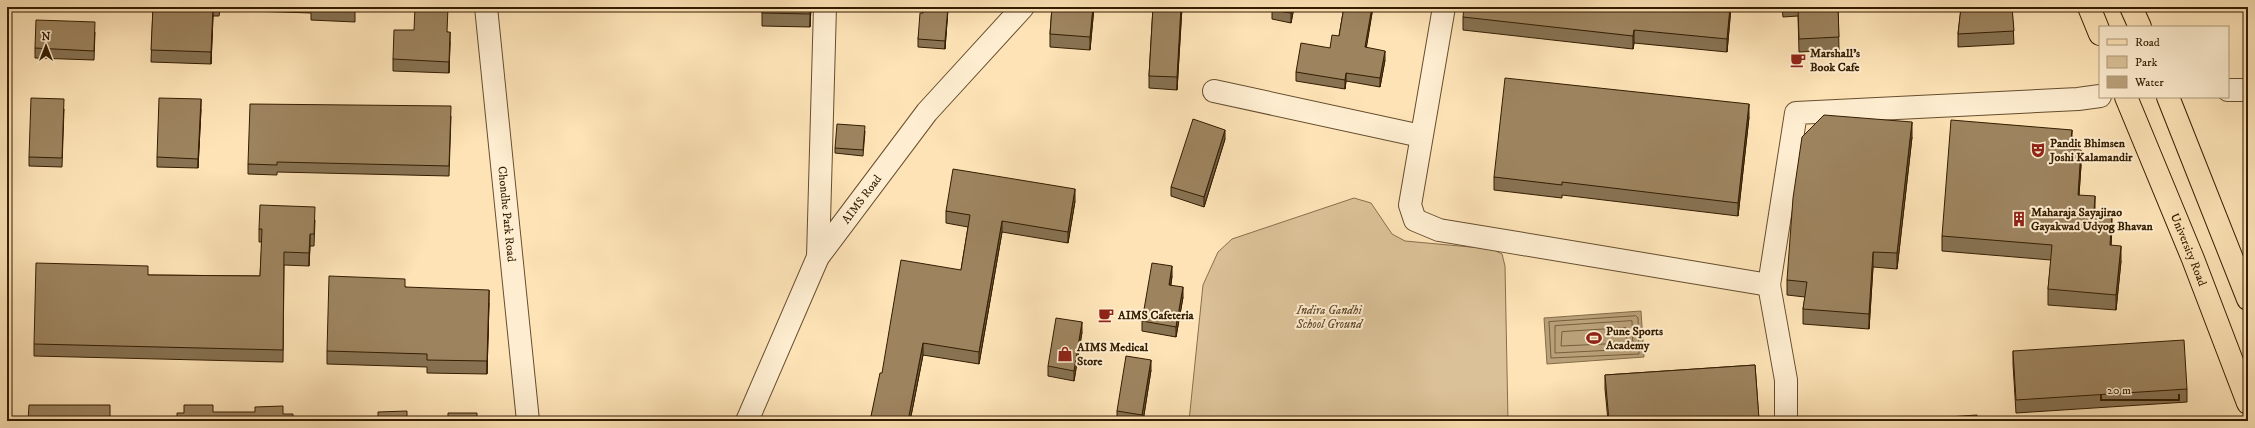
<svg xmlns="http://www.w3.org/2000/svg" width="2255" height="428" font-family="'IM FELL DW Pica',serif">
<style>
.green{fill:#dbc197;stroke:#886f4c}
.water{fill:#b9a078;stroke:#846c48}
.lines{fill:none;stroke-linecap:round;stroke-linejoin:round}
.shore{stroke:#765e3c;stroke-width:1}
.minor-casing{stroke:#664e2e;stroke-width:24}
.major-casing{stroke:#341d01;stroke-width:24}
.minor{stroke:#feedd0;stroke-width:22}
.major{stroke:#fde3b6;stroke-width:22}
.wall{fill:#877252;stroke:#341d01}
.shaded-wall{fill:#6e5c42;stroke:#341d01}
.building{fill:#9d845f;stroke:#341d01}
.labels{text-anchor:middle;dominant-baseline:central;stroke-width:4;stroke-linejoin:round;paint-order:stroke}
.poi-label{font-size:12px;font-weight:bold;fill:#341d01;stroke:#feedd0;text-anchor:start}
.street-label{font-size:12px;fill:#341d01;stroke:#feedd0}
.park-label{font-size:12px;font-style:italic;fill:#664e2e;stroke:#feedd0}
</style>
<rect width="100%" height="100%" fill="#fde3b6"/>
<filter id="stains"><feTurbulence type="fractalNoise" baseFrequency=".005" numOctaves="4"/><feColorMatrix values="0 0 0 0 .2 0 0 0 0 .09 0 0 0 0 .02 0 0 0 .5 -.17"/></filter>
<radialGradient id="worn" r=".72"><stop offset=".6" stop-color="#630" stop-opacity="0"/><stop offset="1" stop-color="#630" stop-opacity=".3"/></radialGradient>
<path class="green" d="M1354,198l17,5 21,31 13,7 87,8 10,5 3,12 3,155h-319l14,-136 15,-33 14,-13z"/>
<path class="water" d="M1641,311l3,46 -97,7 -3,-46z"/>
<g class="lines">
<path class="shore" d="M1636,316l2,2 1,36 -88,4 -2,-36z
M1632,321l1,28 -78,4v-27z
M1626,328l1,15 -66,3 1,-14z"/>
<defs>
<g id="minor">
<path id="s1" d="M486,7l42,414"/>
<path d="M1444,7l-34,198 5,15 24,10 330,55 27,-172 282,-14 22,-3"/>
<path d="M2228,90h20"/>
<path d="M1214,91l207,45"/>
<path d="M818,257l7,-250"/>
<path d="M1769,285l17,95v41"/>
<path id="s2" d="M747,421l71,-164 109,-145 96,-105"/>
</g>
<g id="major">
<path d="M2089,7l11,27"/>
<path d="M2131,7l9,20"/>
<path id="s3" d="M2126,97l67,162 55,144"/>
<path d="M2168,97l80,202"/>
</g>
</defs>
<use href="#minor" class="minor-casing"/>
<use href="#major" class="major-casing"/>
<use href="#minor" class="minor"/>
<use href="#major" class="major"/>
</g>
<path class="wall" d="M153,7h202v15l-44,-2v-7l-91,-3 -1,6h-6l-2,48 -60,-2z
M762,7h49l-1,20 -48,-1z
M924,7h34v3h-10l-3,39 -27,-2v-8z
M1052,7h42l-4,43 -40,-3v-13z
M1153,7h29l-5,83 -28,-2v-12z
M1294,7l-3,16 -19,-4v-9z
M1344,7h29l-7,40 19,13 -5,27 -34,-6 -1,8 -49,-8v-9l34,-24 9,-12z
M1731,7l-4,45 -93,-9 -1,6 -170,-19v-13z
M1782,7h56l1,43 -40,2 -1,-36 -15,1z
M1938,7h74l2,37 -56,3v-13l3,-25z
M414,30l34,2 2,11 -1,30 -56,-2v-12z
M95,32l-1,28 -59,-2v-10z
M64,109l-2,58 -33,-1v-9z
M201,109l-3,59 -41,-1v-10z
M451,116l-2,60 -172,-4v3l-29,-1v-10z
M1749,117l-11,99 -176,-21v3l-68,-8v-13z
M865,131l-2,25 -28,-3v-5z
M1912,137l-15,132 -24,-2 -4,62 -66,-5v-15l2,-12 -18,-2v-15z
M1225,139l-21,68 -33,-11v-9z
M2072,146v3l9,16 -2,30 33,33 -1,17 10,16 -5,49 -68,-5v-16l3,-29 -109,-9v-15z
M1075,201l-7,42 -66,-11 -23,132 -56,-9 -13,66h-40l12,-48 79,-103 7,-43 -22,-4v-12z
M315,220l-1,26h-4l-1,20 -25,-1 -1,97 -249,-6v-12l114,-69 112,1 2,-34h-3v-13z
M1172,276l-1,9 12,12 -7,40 -34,-6v-10z
M405,287l84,16 -2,71 -60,-1v-6l-100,-3v-13z
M1082,332l-8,49 -26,-5v-10z
M2013,351l174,38v13l-171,11 -3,-49z
M1755,365l4,56h-151l-3,-32v-14z
M1151,370l-8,51h-26v-10z"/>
<path class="shaded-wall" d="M213,7v9l-2,48v-12z
M810,7h1l-1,20z
M948,7l-3,42v-8z
M1093,7h1l-4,43v-13z
M1181,7h1l-5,83v-13z
M1293,7h1l-3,16v-10z
M1372,7h1l-8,49v-9z
M1730,7h1l-4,45v-13z
M1634,30v13l-1,6v-13z
M450,32v11l-1,30v-11z
M1385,51v9l-5,27v-9z
M1346,73v8l-1,8v-9z
M201,99v10l-3,59v-9z
M1749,104v13l-11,99v-13z
M1912,122v15l-15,132v-16z
M1225,130v9l-21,68v-10z
M2072,130v16l-2,18v-15z
M2081,150v15l-3,45v-15z
M1075,189v12l-7,42v-11z
M2095,196v15h-1z
M2112,213v15l-2,32v-15z
M1002,221v11l-23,132v-12z
M310,234v12l-1,20v-13z
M2121,246v15l-5,49v-15z
M1873,252v15l-4,62v-15z
M1172,266v10l-3,19v-10z
M1183,287v10l-7,40v-10z
M489,290v13l-2,71v-13z
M1082,322v10l-8,49v-10z
M923,343v12l-13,66h-2z
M1151,360v10l-8,51h-1v-6z"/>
<path class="building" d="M153,7h60l-2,45 -60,-2z
M311,7h44v3l-44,-1z
M415,7h33l-1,25h3l-1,30 -56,-3 1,-29h20z
M762,7h48v7l-48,-1z
M924,7h24l-3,34 -27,-2 2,-26h3z
M1052,7h41l-3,30 -40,-3z
M1153,7h28l-4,70 -28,-1z
M1273,7h20l-2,6 -19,-3z
M1344,7h28l-7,40 20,4 -5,27 -34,-5 -1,7 -49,-8 5,-29 29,5 2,-13 7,1z
M1464,7h266l-3,32 -93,-9 -1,6 -170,-19z
M1798,7h40l1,30 -40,2z
M1961,7h51l2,24 -56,3z
M36,20l59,2 -1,29 -59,-3z
M1505,78l244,26 -11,99 -176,-21v3l-68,-8z
M31,98l33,1 -2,59 -33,-1z
M159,98l42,1 -3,60 -41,-2z
M250,104l201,2 -2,60 -172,-4v3l-29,-1z
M1824,115l88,7 -15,131 -24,-1 -4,62 -66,-5 4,-27 -20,-2 6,-82 9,-61z
M1193,119l32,11 -21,67 -33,-10z
M1951,120l121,10 -2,19 11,1 -3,45 17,1 -1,15 18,2 -2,32 11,1 -5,49 -68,-6 4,-44 -110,-9z
M837,124l28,2 -2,24 -28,-2z
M953,169l122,20 -7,43 -66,-11 -23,131 -56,-9 -15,78h-38l10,-48h2l19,-113 60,10 9,-55 -24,-4z
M260,205l55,2 -1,27h-4l-1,19 -25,-1 -1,98 -249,-6 2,-81 112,3v9l112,1 2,-47h-3z
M1152,263l20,3 -3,19 14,2 -7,40 -34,-6z
M329,276l76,3v8l84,3 -2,71 -60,-1v-6l-100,-3z
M1056,318l26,4 -8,49 -26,-5z
M2184,340l3,49 -171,11 -3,-49z
M1126,356l25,4 -9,55 -25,-4z
M1755,365l4,54 -25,2h-125l-4,-46z
M29,405h81v16h-82z
M184,405h29v7h42v-5l28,-1v8h10v7h-116v-8h7z
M407,411v8h41v-6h29v7h9v1h-115v-2h7v-7z
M1977,415v6h-88z"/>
<defs>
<symbol id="cafe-bare" viewBox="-9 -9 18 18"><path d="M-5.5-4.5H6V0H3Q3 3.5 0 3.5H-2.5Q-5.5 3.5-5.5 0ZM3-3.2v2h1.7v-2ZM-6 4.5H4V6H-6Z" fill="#8f2418" stroke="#feedd0" stroke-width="2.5" paint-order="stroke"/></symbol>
<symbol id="theatre-bare" viewBox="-9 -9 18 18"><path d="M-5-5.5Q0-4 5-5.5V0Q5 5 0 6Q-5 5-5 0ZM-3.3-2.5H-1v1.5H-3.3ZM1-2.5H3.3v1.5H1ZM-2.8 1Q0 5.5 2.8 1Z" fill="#8f2418" stroke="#feedd0" stroke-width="2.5" paint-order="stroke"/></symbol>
<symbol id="building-bare" viewBox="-9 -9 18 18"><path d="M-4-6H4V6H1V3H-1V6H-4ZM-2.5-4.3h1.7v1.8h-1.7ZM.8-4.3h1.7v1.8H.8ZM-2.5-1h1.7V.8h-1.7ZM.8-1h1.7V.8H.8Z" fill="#8f2418" stroke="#feedd0" stroke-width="2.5" paint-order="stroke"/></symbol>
<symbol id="stadium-bare" viewBox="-9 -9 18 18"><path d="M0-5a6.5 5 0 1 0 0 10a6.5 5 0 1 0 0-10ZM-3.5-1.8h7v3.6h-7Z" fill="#8f2418" stroke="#feedd0" stroke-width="2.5" paint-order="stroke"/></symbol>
<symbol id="shop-bare" viewBox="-9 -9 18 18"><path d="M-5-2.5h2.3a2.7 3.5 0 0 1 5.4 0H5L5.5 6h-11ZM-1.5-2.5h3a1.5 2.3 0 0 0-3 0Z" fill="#8f2418" stroke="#feedd0" stroke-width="2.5" paint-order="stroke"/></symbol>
</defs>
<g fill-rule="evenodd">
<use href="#cafe-bare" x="1787" y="49" width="22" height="22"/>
<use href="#theatre-bare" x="2027" y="139" width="22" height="22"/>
<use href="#building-bare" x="2008" y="208" width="22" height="22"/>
<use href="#cafe-bare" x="1095" y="304" width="22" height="22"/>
<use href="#stadium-bare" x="1583" y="327" width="22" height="22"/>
<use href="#shop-bare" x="1054" y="343" width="22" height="22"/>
</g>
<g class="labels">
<g class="poi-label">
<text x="1810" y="53">Marshall's<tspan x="1810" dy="14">Book Cafe</tspan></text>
<text x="2050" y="143">Pandit Bhimsen<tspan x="2050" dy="14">Joshi Kalamandir</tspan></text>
<text x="2031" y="212">Maharaja Sayajirao<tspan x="2031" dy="14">Gayakwad Udyog Bhavan</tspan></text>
<text x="1118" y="315">AIMS Cafeteria</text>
<text x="1606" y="331">Pune Sports<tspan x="1606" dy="14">Academy</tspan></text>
<text x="1077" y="347">AIMS Medical<tspan x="1077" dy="14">Store</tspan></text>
</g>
<g class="street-label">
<text stroke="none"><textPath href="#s2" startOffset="251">AIMS Road</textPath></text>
<text stroke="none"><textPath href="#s1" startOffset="208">Chondhe Park Road</textPath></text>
<text stroke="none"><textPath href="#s3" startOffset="165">University Road</textPath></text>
</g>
<g class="park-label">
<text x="1329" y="310">Indira Gandhi<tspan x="1329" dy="14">School Ground</tspan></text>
</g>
</g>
<rect width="2255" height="428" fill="none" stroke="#fde3b6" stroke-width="24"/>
<rect x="8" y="8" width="2239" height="412" fill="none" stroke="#341d01" stroke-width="2"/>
<rect x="12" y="12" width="2231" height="404" fill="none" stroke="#341d01"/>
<rect x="2099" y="26" width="130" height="72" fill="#feedd0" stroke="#ad9a7d"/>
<rect x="2107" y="39" width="20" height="6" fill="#fde3b6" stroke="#ad9a7d"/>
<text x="2135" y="46" font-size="12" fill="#341d01">Road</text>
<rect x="2107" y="56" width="20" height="12" fill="#dbc197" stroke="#ad9a7d"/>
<text x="2135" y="66" font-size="12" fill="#341d01">Park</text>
<rect x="2107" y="76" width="20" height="12" fill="#b9a078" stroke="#ad9a7d"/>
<text x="2135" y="86" font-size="12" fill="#341d01">Water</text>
<g transform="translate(46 46)" stroke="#feedd0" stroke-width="3" paint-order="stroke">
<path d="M0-3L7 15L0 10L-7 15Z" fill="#341d01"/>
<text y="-6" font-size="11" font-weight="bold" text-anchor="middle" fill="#341d01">N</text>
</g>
<path d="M2101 394v6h78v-6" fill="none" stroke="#341d01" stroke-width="2"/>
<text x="2107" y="394" font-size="12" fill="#341d01" stroke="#feedd0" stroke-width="3" paint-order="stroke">20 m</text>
<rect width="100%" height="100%" filter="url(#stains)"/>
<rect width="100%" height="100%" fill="url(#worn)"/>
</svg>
